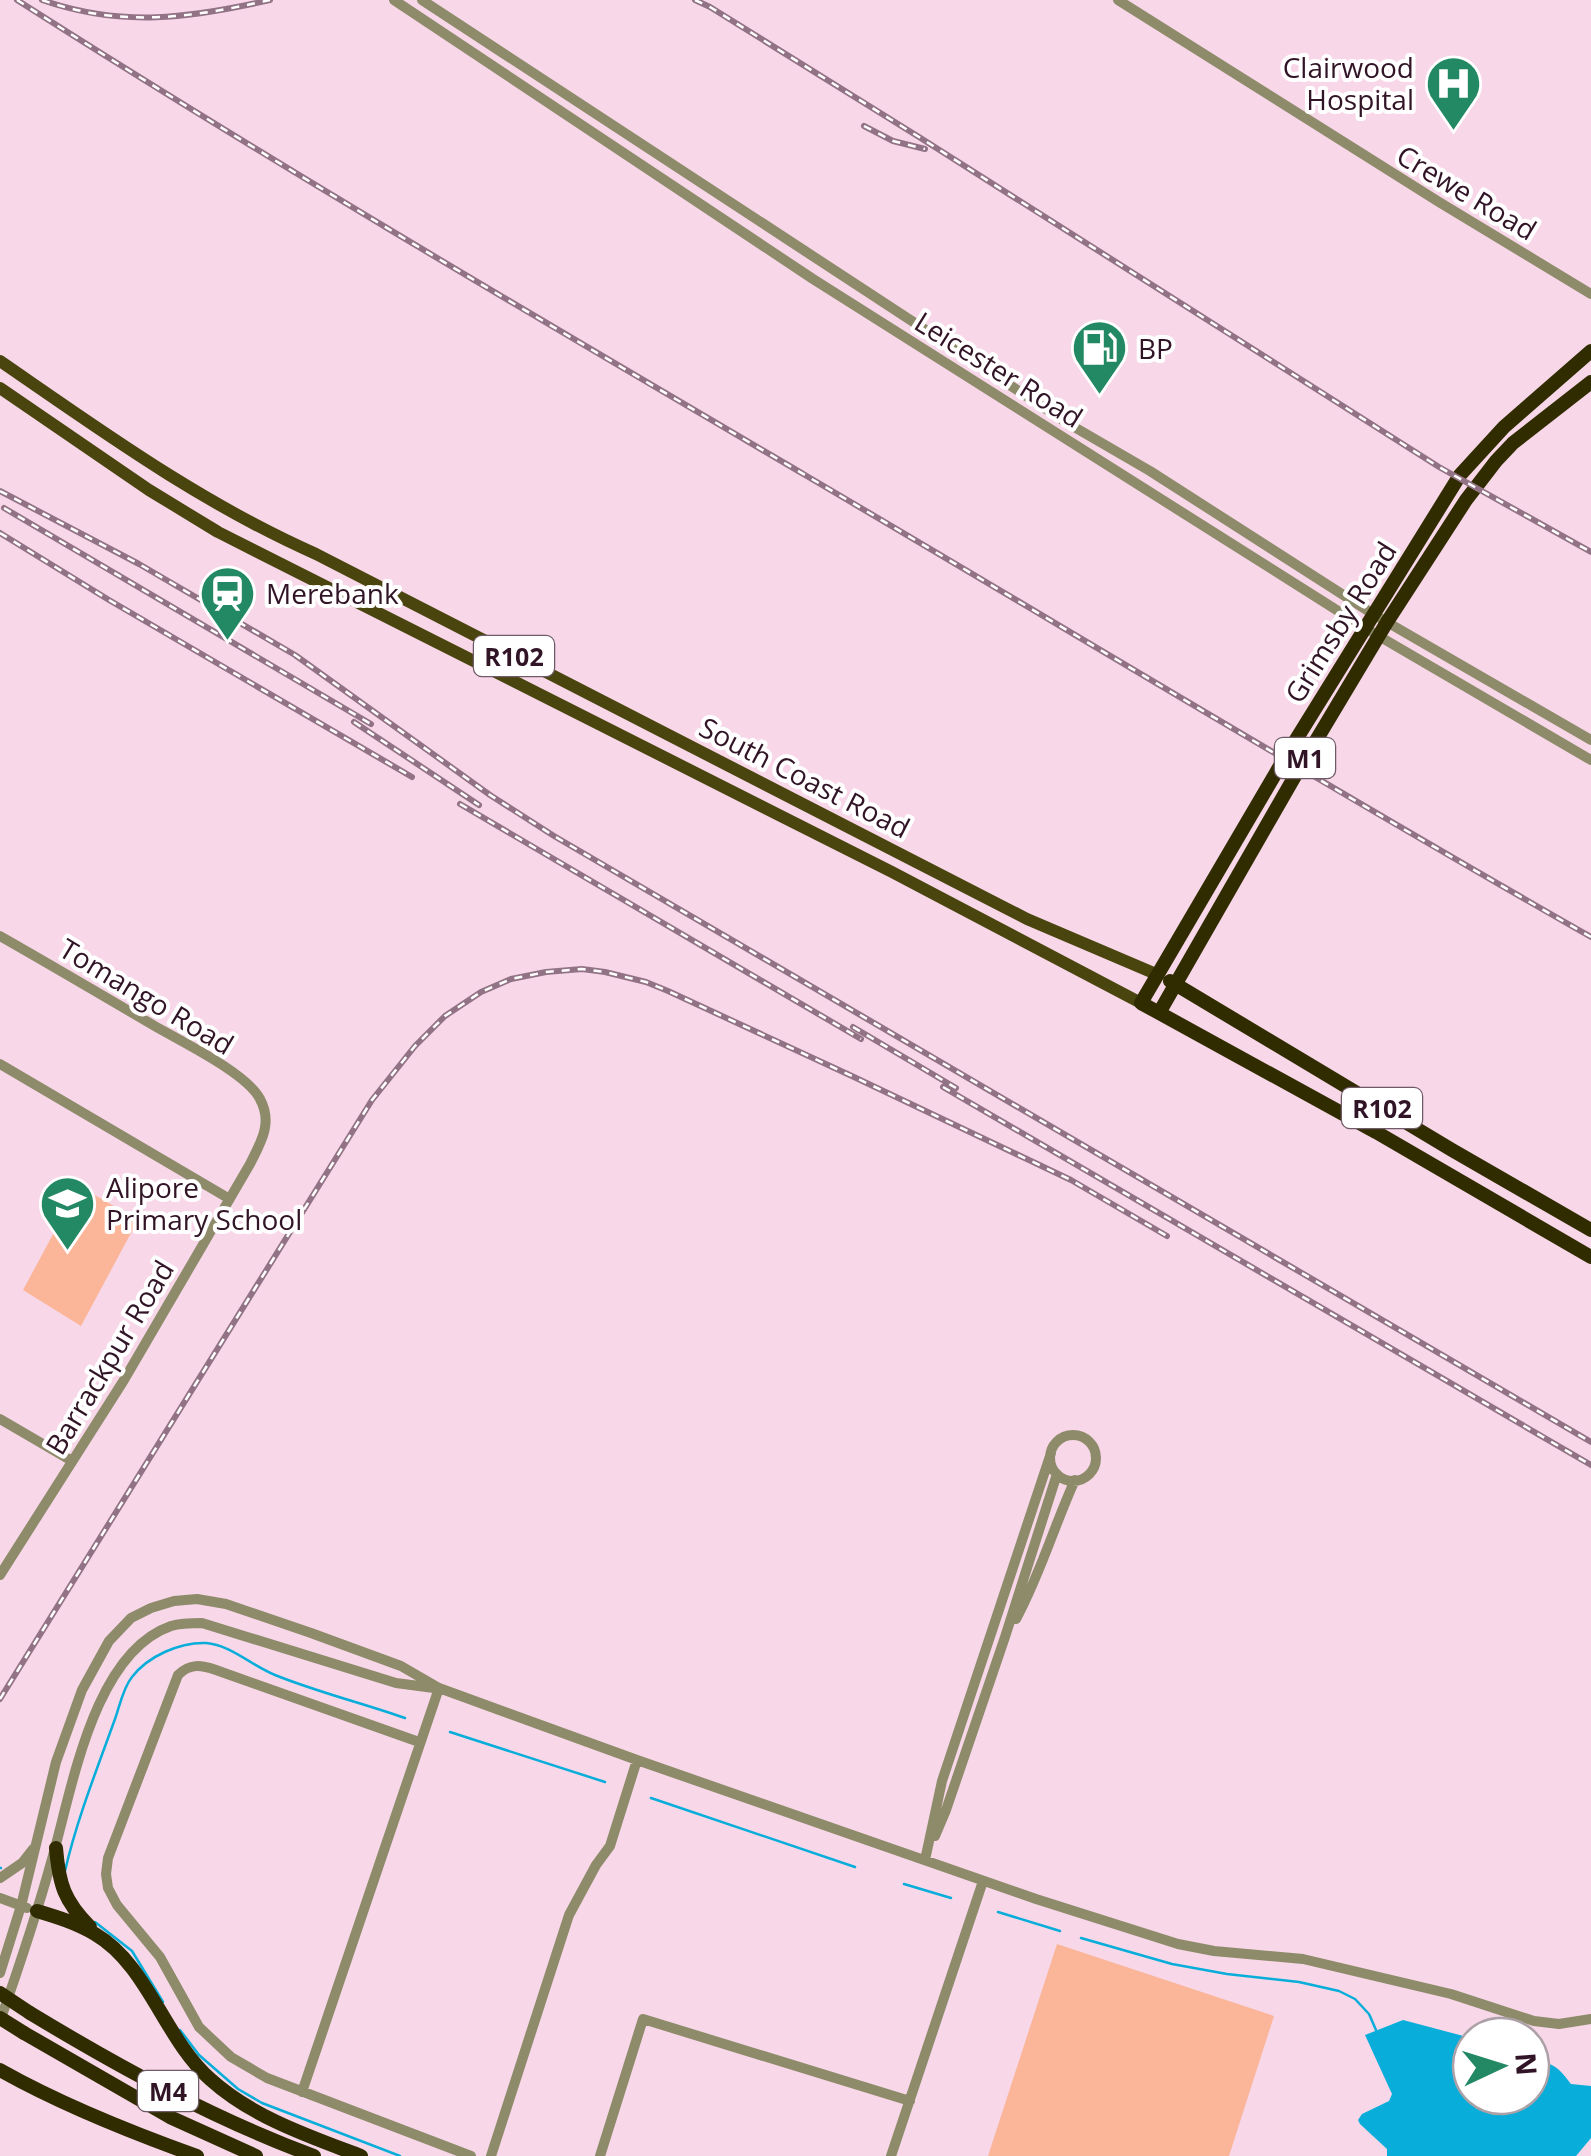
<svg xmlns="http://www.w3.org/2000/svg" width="1591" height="2156" font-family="'Open Sans',sans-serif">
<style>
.green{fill:#fbb699}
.water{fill:#08aed9}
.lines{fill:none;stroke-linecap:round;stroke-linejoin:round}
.stream{stroke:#08aed9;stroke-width:2.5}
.minor{stroke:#8e8b6a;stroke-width:10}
.major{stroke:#4a450e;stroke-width:12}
.highway{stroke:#312c00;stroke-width:14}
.rail-casing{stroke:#927385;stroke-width:6}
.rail{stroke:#fff;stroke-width:2.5;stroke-dasharray:8;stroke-linecap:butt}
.highway-bridge{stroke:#312c00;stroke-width:14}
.labels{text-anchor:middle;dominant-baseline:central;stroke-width:8;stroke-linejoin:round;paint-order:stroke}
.shield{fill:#fff;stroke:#6f5a67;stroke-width:2.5}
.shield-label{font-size:25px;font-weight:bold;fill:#311426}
.poi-label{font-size:28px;fill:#311426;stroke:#fff;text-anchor:start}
.street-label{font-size:28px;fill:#311426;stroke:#fff}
</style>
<rect width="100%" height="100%" fill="#f7d7e8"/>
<path class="green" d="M79,1186l59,34 -57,106 -58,-36z
M1057,1944l217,72 -45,140h-241z"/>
<path class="water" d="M1403,2020l68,18v58h60v-38c23,7 26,7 40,26l20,2v52l-15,18h-189v-7l-27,-25 -2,-4 4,-6 27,-13 3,-7 -27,-59z"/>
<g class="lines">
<path class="stream" d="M450,1732l155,50
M651,1798l204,69
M0,1868h1
M65,1871c12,-52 32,-102 50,-152 5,-14 8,-31 17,-42 16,-21 48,-35 74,-34 25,2 46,23 69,32 42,17 87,28 130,43
M904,1884l47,14
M998,1912l62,19
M95,1922l37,29 31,51
M1081,1938l91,26 55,10 72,8 40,9 16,8 14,15 7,16
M180,2030l19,25 39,34 24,14 138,53"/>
<path class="minor" d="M394,0l419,279 552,349 226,132
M422,0l647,424 81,47 223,143 218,126
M1118,0l321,202 152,92
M0,936c51,29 102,59 153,89 27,16 94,48 107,74 13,24 1,43 -10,65l-126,216 -124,195
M0,1064l228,134
M0,1419l72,42
M1050 1458a23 23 0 1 1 46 0a23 23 0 1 1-46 0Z
M1016,1619c24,-44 38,-93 59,-139
M419,1742l-203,-72c-15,-5 -26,-7 -38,5l-70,183 -2,16 2,14 9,17 43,52 39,70 32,30 36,21 204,78
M935,1836l11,-26 59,-173 52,-163
M925,1860l17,-79 109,-328
M0,1878l22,-15 11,-14
M0,1898l27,10
M0,1973l21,-67 35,-144 26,-72 27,-49 22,-23 20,-10 23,-7 23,-2 29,5 85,29 90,33 38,22 198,72 399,139 142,45 36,7 89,8 148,35 83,27 25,3 32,-5
M0,2021c19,-54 37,-108 52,-162 20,-69 41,-206 119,-233 10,-3 21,-3 31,-3l194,60 38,5
M302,2092l137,-404
M491,2156l78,-241 27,-50 14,-19 27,-86
M600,2156l43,-137 267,82
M891,2156l92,-275"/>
<path class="major" d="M0,361c103,71 201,142 316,193l711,365 129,55
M0,388l149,102 69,42 674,340 249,131"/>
<path class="highway" d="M1591,351l-87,76 -44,48 -176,284 -143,244 235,129 215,125
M1170,981l282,169 139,80
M1159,1013l140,-244 88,-147 79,-122 30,-39 17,-18 78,-61
M56,1848c3,36 8,53 34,79
M37,1911c20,6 40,12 58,23 53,31 69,104 115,145 42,38 98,57 151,77
M30,2013c91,55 184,106 284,143
M24,2033l146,84 86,39
M0,2070c62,35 130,62 197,86"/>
<defs>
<path id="rail" d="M17,0c259,165 524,320 788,475 262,154 522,312 786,462
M42,0c80,28 148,18 228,0
M695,0l15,7 209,130 520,330 152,85
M864,126l29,15 32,8
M0,491l139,73 156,91 195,140 64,41 1037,606
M4,508l367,216
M0,533l109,67 303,177
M354,722l125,83
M460,804l401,235
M853,1027l103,61
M943,1087l648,378
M0,1699l372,-599 43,-54 30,-30 36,-24 30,-13 35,-7 36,-3 23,3 41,10 22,9 186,86 217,103 96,56"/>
</defs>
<use href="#rail" class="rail-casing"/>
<use href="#rail" class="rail"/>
<path class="highway-bridge" d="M0,1993l30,20
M0,2018l24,15"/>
</g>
<defs>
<symbol id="hospital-pin" viewBox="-11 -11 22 30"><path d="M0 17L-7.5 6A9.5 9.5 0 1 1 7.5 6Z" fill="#238964" stroke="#fff"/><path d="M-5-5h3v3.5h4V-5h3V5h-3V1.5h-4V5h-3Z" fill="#fff"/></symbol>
<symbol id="fuel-pin" viewBox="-11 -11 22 30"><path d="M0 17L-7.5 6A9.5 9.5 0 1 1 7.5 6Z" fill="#238964" stroke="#fff"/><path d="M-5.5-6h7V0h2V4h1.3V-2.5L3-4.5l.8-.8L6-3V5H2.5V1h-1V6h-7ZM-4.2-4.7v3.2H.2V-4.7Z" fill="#fff"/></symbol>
<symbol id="station-pin" viewBox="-11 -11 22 30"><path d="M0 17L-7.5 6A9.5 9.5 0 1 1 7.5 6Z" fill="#238964" stroke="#fff"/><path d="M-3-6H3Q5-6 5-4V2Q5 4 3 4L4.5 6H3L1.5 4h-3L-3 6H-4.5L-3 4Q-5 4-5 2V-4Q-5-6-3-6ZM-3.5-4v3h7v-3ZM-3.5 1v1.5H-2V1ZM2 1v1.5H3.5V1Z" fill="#fff"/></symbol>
<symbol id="school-pin" viewBox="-11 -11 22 30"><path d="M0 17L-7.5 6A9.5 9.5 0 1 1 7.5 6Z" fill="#238964" stroke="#fff"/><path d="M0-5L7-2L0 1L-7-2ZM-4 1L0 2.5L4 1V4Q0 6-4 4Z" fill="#fff"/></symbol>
</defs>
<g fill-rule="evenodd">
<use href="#hospital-pin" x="1422" y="52" width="63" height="86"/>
<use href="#fuel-pin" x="1068" y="316" width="63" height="86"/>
<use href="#station-pin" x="196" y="562" width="63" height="86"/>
<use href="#school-pin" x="36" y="1172" width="63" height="86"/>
</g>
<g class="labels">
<g class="shield">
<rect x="474" y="636" width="80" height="40" rx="8"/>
<rect x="1275" y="738" width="60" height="40" rx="8"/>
<rect x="1342" y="1088" width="80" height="40" rx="8"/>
<rect x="138" y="2071" width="60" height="40" rx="8"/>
</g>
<g class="shield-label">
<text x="514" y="656">R102</text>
<text x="1305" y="758">M1</text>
<text x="1382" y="1108">R102</text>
<text x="168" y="2091">M4</text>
</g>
<g class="poi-label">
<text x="1414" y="67" text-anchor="end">Clairwood<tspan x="1414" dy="32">Hospital</tspan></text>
<text x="1138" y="348">BP</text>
<text x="266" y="593">Merebank</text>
<text x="106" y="1187">Alipore<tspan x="106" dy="32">Primary School</tspan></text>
</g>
<g class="street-label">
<text transform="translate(1467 192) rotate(31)">Crewe Road</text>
<text transform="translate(999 369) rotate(32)">Leicester Road</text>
<text transform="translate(1340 622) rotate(-58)">Grimsby Road</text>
<text transform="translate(805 777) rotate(27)">South Coast Road</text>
<text transform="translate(147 996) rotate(31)">Tomango Road</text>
<text transform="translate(109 1357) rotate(-59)">Barrackpur Road</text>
</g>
</g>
<g transform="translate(1501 2066) rotate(86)"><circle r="48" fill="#ffffff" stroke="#ada1a8" stroke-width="2.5"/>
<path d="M0-8L18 38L0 25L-18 38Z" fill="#238964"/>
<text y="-15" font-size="28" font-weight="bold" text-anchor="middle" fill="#311426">N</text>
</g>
</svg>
